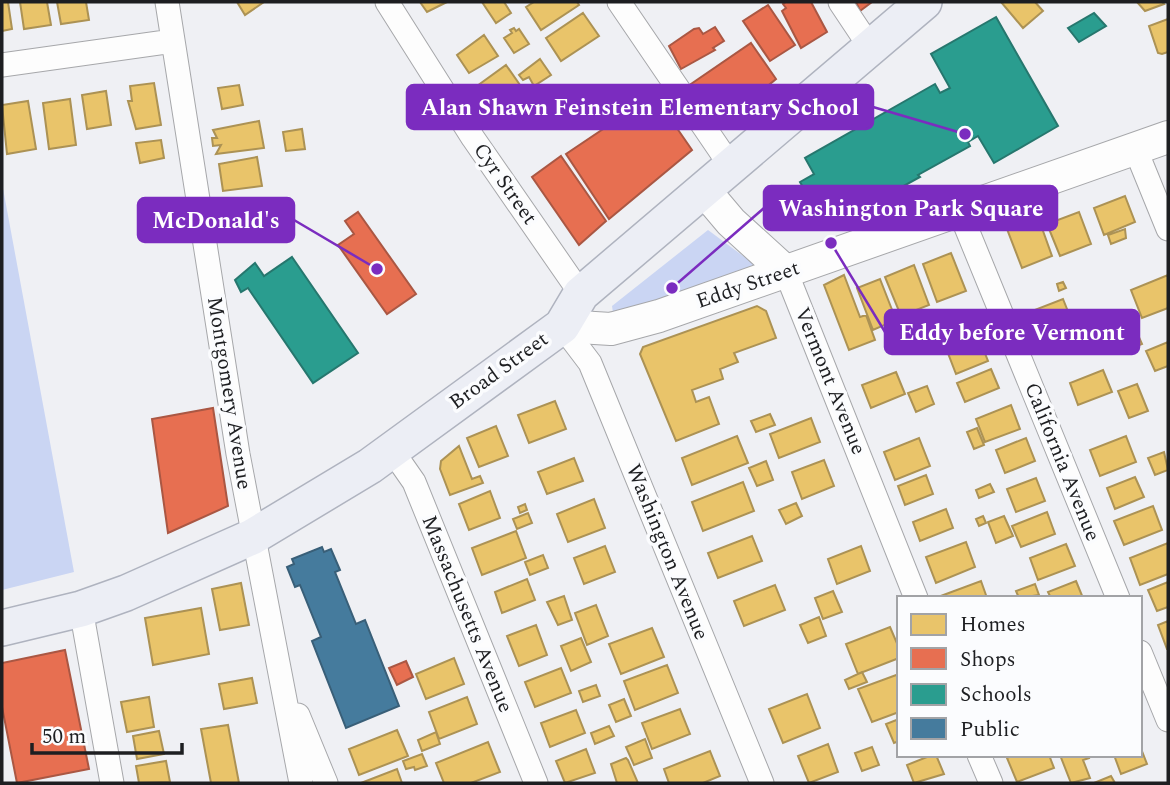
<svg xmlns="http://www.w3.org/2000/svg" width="1170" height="785" font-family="Spectral,serif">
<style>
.green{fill:#cad5f3}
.homes{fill:#e9c46a;stroke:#ac9254;stroke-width:2}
.shops{fill:#e76f51;stroke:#aa5743;stroke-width:2}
.schools{fill:#2a9d8f;stroke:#26776e;stroke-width:2}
.public{fill:#457b9d;stroke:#395f78;stroke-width:2}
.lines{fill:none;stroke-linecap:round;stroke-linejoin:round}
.minor-casing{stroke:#a6a7aa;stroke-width:25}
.secondary-casing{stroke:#a6a7aa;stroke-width:34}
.primary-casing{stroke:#afb3bf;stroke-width:38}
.minor{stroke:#fdfdfd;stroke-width:23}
.secondary{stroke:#fdfdfd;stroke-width:32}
.primary{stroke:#eceef5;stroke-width:35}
.labels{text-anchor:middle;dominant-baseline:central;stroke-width:7;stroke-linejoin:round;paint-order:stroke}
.street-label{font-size:21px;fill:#1d1e21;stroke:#fbfcfe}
.leader{fill:none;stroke:#7b2cbf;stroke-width:2.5}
.callout-dot{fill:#7b2cbf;stroke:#fbfcfe;stroke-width:2.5}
.callout{fill:#7b2cbf;stroke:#7b2cbf;stroke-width:2.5}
.callout-label{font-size:23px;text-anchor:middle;font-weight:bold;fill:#fff}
</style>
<rect width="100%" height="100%" fill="#eff0f4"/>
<path class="green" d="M2,183l72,389 -72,18z
M708,230l54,40 -143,48 -6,-5 -1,-7z"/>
<path class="homes" d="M2,2h6l4,27 -10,2z
M20,2h27l4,23 -27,4z
M57,2h29l3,18 -28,4z
M237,2h27l-19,13z
M420,2h27l-20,10z
M482,2h22l7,11 -15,10z
M534,2h43l2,3 -38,25 -15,-23z
M1001,2h34l8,9 -20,17z
M1137,2h25l2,2 -19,7z
M583,13l16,23 -38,25 -15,-23z
M1168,19v33l-6,2 -4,-1 -9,-27z
M514,28l2,3 3,-2 10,15 -15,9 -10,-15 8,-5 -2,-3z
M484,35l14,21 -29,17 -12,-18z
M540,59l11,16 -17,11 -5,-9 -6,3 -4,-5z
M506,65l14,20 -30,20 -13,-19z
M154,83l7,42 -25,4 -8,-28h4l-2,-15z
M239,85l4,20 -21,4 -4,-21z
M106,91l5,34 -24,4 -5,-34z
M70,99l6,46 -27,4 -6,-46z
M28,101l8,48 -29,5 -5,-49z
M259,121l5,27 -48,6 5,-9 -8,1 -1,-8h5l-4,-8z
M302,129l3,20 -19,2 -3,-19z
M161,140l3,18 -24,5 -4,-20z
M257,157l5,29 -39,5 -4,-27z
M1125,196l10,26 -31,13 -10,-27z
M1079,212l12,32 -31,12 -13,-32z
M1038,217l14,39 -30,12 -15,-39z
M1125,229l1,9 -15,6 -3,-9z
M951,253l15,38 -29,11 -14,-38z
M914,265l15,40 -28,11 -16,-39z
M844,275l16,42 6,-2 9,25 -26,10 -25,-65z
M1168,275v33l-26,10 -11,-28z
M880,279l16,41 -23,10 -16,-42z
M1063,282l3,6 -7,3 -2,-7z
M1063,299l10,25 -31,12 -10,-25z
M757,306l9,5 10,27 -42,15 4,9 -18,7 3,10 -31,11 4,12 13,-5 10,27 -43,17 -36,-87 3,-7z
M1134,326l8,18 -17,7 -7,-18z
M978,336l10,25 -32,13 -10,-26z
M1168,342v24l-13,5 -9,-20z
M991,369l8,19 -34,14 -8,-19z
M1103,370l9,22 -34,13 -8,-22z
M896,372l9,22 -34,14 -9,-23z
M1137,384l11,27 -19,7 -11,-27z
M927,386l7,18 -18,8 -8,-19z
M555,401l11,28 -37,14 -11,-28z
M1011,405l9,24 -35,13 -9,-23z
M770,414l5,11 -19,7 -5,-11z
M811,418l9,24 -41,16 -9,-24z
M496,426l12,30 -29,11 -12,-29z
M977,428l7,17 -10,4 -7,-17z
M737,436l11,27 -56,22 -10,-27z
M1126,436l10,26 -36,14 -10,-26z
M919,438l11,28 -35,14 -11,-28z
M1026,438l9,23 -30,12 -9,-23z
M459,446l13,33 8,-3 3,7 -33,12 -10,-26 1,-8z
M1164,452l4,18 -13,5 -7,-17z
M574,458l9,23 -36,13 -9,-22z
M824,460l10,26 -32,13 -10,-27z
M766,461l7,19 -16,6 -8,-18z
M926,475l7,19 -28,11 -7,-19z
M1135,477l9,20 -29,12 -8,-21z
M1036,478l9,23 -29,11 -9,-23z
M743,482l11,29 -51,20 -11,-29z
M990,484l4,8 -15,6 -3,-8z
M490,491l10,27 -31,12 -10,-26z
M594,499l11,29 -37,14 -11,-28z
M796,503l6,13 -16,8 -7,-14z
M525,504l2,6 -7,3 -2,-6z
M1153,506l9,24 -38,15 -10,-24z
M946,509l7,19 -33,13 -7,-19z
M1047,512l8,22 -34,13 -9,-21z
M528,513l4,10 -15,6 -4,-10z
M983,516l3,7 -7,3 -3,-7z
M1004,516l9,20 -17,7 -8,-21z
M516,531l10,27 -44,17 -10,-27z
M752,536l10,25 -44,17 -10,-25z
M966,542l9,25 -39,16 -10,-26z
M1168,543v31l-28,11 -10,-27z
M1066,544l9,22 -37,14 -8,-22z
M605,546l10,26 -31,12 -10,-26z
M861,546l9,25 -33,13 -9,-25z
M543,555l5,13 -18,7 -5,-13z
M527,579l8,21 -33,13 -7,-21z
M981,581l6,17h-49v-1z
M1076,581l7,17h-32l-3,-6z
M1168,582v25l-11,4 -9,-21z
M241,583l8,42 -29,5 -8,-41z
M1035,584l4,11 -20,3 -3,-7z
M775,585l10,25 -41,16 -10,-25z
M833,591l9,21 -19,7 -8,-21z
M564,596l8,24 -14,5 -11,-23z
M596,605l12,31 -21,9 -12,-32z
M201,608l8,46 -56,11 -8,-47z
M819,617l7,19 -18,7 -8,-18z
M1168,621v28h-1l-9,-24z
M536,625l11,30 -28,11 -12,-30z
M890,627l9,21v10l-41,16 -12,-30z
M652,628l12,29 -43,17 -12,-30z
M581,638l10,24 -20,9 -10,-25z
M454,658l10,26 -38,15 -10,-25z
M667,665l11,28 -43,17 -11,-29z
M561,668l10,25 -36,14 -10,-25z
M862,672l5,10 -18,7 -4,-9z
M899,674v38l-27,10 -14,-33z
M252,678l5,25 -33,6 -5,-25z
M596,685l4,11 -17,6 -4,-11z
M807,694l13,34 -37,15 -14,-34z
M149,697l5,30 -27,5 -6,-30z
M467,697l10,27 -38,15 -10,-27z
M624,699l7,17 -15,6 -7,-17z
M680,709l10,25 -38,15 -10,-26z
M576,710l9,23 -35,14 -9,-24z
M899,719v22l-5,2 -8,-19z
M228,725l11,58h-28l-10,-54z
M609,726l5,10 -19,8 -4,-11z
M397,730l11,26 -49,19 -10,-26z
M159,731l5,23 -27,5 -4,-23z
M436,732l4,12 -18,7 -4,-11z
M645,739l7,19 -18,7 -8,-18z
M488,742l12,30 -29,11h-27l-8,-20z
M828,744l10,28 -29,11 -11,-27z
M1140,746l7,18 -26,10 -7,-19h26z
M872,747l7,18 -17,6 -7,-18z
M586,749l9,24 -30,10 -9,-22z
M710,751l10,25 -17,7h-34l-5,-14z
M422,754l5,12 -12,4 -1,-3 -8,2 -3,-8z
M932,755h4l8,19 -30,9 -7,-18z
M1014,755h35l5,13 -37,14 -10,-24z
M1060,755h28l1,3 -6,2 7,18 -19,5z
M626,758l2,2 10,23h-21l-6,-19z
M166,761l4,21 -31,1 -3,-17z
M397,769l5,14h-41z
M1111,776l4,7h-21z"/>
<path class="shops" d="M786,2h25l16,30 -26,16 -19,-37 4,-3 -3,-4z
M856,2h16l-12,9z
M768,5l27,40 -25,16 -27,-40z
M715,27l9,14 -11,7 2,2 -34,19 -12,-23 25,-17 5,-1 4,6z
M751,43l25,36 -53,44 -6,-1 -26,-38z
M654,95l38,55 -83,69 -43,-65z
M561,156l45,65 -27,24 -47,-68z
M358,212l58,82 -29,20 -49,-69 16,-11 -9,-13z
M213,408l15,98 -60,27 -16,-114z
M65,650l24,119 -72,14 -15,-76v-44z
M406,661l7,16 -16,8 -8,-17z"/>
<path class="schools" d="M1094,13l12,13 -27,16 -11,-14z
M996,17l62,109 -64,37 -16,-27 -10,6 2,4 -52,29 2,2 -80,44 -8,-16 -14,8 -18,-31 14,-8 -9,-16 130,-74 5,9 10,-5 -19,-34z
M292,257l66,96 -45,30 -65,-95 -7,4 -6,-12 20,-17 9,13z"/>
<path class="public" d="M322,547l2,5 7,-3 9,21 -5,2 21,52 9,-4 34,86 -53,22 -34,-87 9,-4 -21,-52 -5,2 -8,-20 7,-3 -2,-5z"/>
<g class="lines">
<defs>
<path id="minor" d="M167,2l71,452 63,329
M387,2l86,136 108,156
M619,2l111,163
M840,2l30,45
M2,65l171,-24
M1135,148l33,81
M959,210l159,388
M786,272l130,326
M562,326l28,37 172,420
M391,449l23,33 122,301
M81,609l31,174
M1140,652l28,68
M298,715l28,68
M979,755l12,28"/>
<path id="secondary" d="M704,190l27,32 55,50
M562,326l49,3 48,-13 509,-179"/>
<path id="primary" d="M2,628l79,-19 45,-16 126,-56 118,-71 192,-140 19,-32 343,-292"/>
</defs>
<use href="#minor" class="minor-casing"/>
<use href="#secondary" class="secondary-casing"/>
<use href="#primary" class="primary-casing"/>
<use href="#minor" class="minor"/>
<use href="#secondary" class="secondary"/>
<use href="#primary" class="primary"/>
</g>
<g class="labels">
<g class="street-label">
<text transform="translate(505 184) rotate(55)">Cyr Street</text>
<text transform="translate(748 285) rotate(-19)">Eddy Street</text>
<text transform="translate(499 371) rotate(-36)">Broad Street</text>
<text transform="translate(830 381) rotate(68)">Vermont Avenue</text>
<text transform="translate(229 393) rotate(81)">Montgomery Avenue</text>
<text transform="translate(1062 462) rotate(68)">California Avenue</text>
<text transform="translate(667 552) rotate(68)">Washington Avenue</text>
<text transform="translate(467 614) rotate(68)">Massachusetts Avenue</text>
</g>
</g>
<path class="leader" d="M965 134L873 107M672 288L764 208M377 269L294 220M831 243L885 332"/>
<g class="callout-dot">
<circle cx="965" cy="134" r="7"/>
<circle cx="672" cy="288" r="7"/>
<circle cx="377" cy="269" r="7"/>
<circle cx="831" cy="243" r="7"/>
</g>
<g class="callout">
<rect x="407" y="85" width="466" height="44" rx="7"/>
<rect x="764" y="186" width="293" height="44" rx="7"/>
<rect x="138" y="198" width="156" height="44" rx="7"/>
<rect x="885" y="310" width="254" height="44" rx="7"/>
</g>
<g class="callout-label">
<text x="640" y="115">Alan Shawn Feinstein Elementary School</text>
<text x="911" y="216">Washington Park Square</text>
<text x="216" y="228">McDonald's</text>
<text x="1012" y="340">Eddy before Vermont</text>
</g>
<rect width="1170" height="785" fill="none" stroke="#1d1e21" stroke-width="7"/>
<rect x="897" y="596" width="245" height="161" fill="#fbfcfe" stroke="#a2a3a6" stroke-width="2"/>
<rect x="911" y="614" width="35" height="21" fill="#e9c46a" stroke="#a2a3a6" stroke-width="2"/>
<text x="960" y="631" font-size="21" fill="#1d1e21">Homes</text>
<rect x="911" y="648" width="35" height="21" fill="#e76f51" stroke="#a2a3a6" stroke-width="2"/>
<text x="960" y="666" font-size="21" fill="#1d1e21">Shops</text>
<rect x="911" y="684" width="35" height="21" fill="#2a9d8f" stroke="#a2a3a6" stroke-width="2"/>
<text x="960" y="701" font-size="21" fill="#1d1e21">Schools</text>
<rect x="911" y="718" width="35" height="21" fill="#457b9d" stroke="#a2a3a6" stroke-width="2"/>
<text x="960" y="736" font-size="21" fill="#1d1e21">Public</text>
<path d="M32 743v10h150v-10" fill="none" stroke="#1d1e21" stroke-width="3.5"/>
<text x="42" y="743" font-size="21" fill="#1d1e21" stroke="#fbfcfe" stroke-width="5" paint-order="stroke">50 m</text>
</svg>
